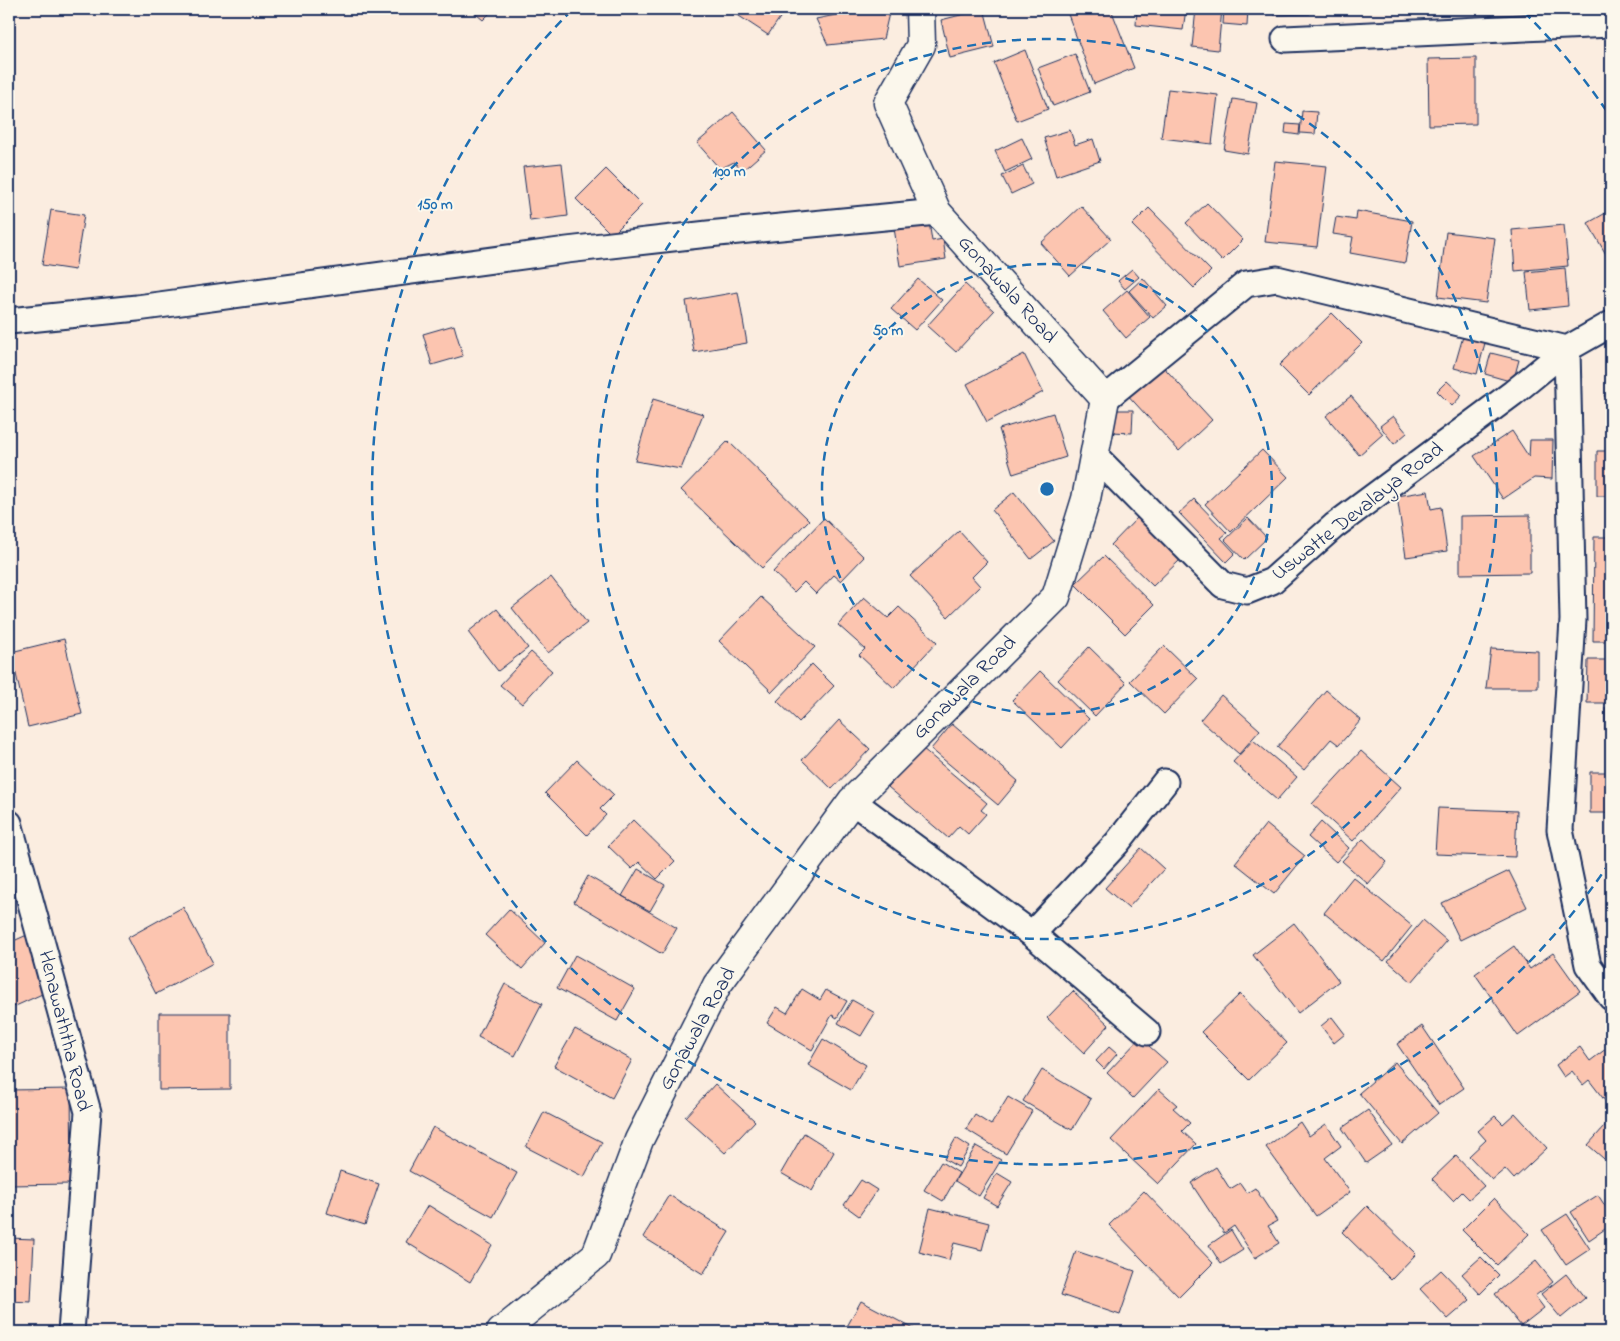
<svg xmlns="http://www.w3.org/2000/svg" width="1620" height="1341" font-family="'Indie Flower',sans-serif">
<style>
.building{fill:#fcc5b0;stroke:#1b2f5e}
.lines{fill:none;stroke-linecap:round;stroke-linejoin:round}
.minor-casing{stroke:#1b2f5e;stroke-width:29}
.tertiary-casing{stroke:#1b2f5e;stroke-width:31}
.minor{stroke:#fbf7ec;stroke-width:25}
.tertiary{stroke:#fbf7ec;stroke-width:28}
.ring{fill:none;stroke:#1f6fb2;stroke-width:2.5;stroke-dasharray:9 6}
.labels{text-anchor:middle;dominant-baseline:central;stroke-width:4;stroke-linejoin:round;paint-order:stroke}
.street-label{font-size:21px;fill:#1b2f5e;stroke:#fbf7ec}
.centre{fill:#1f6fb2;stroke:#fbf7ec;stroke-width:2.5}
.ring-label{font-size:15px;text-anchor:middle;font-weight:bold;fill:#1f6fb2;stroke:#fbf7ec;stroke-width:4;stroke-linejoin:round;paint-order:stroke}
</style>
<rect width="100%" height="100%" fill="#fbede0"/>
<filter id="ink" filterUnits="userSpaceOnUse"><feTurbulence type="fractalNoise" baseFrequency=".02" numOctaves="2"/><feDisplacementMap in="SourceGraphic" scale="10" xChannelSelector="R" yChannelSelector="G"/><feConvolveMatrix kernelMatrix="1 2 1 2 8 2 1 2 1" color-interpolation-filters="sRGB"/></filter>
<g filter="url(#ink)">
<path class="building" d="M470,9h24l-11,11z
M740,9h46l-18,26 -32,-21z
M865,9h25l-7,30 -55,6 -12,-26z
M984,9l10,38 -44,11 -9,-38z
M1066,9h45l23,59 -40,16z
M1137,9h49l-3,21 -47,-5z
M1196,9h26l-4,41 -26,-3z
M1224,9h24l-1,17 -24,-2z
M1274,9h36v5l-36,1z
M1497,9h114v1l-115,1z
M1025,50l23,59 -31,12 -23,-58z
M1075,54l15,38 -37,14 -15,-38z
M1476,58v66l-47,1 -1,-66z
M1168,89l50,6 -6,49 -51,-6z
M1233,99l24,4 -9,51 -24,-4z
M1302,111l15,1 -2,22 -15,-1z
M733,112l33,38 -24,21 -8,-9 -14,7 -23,-26z
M1286,124l14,1 -1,10 -14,-2z
M1070,130l5,15 18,-6 7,22 -44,15 -12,-38z
M1022,138l10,21 -27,13 -10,-21z
M1275,161l52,5 -10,81 -52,-5z
M562,163l6,53 -38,5 -7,-54z
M1023,166l9,18 -21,10 -9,-18z
M606,169l36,36 -30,30 -36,-36z
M1207,203l36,37 -21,21 -36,-38z
M1081,206l30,33 -41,37 -29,-33z
M1149,208l62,63 -17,17 -62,-63z
M51,210l33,5 -9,55 -33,-5z
M1611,210v53l-23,-40z
M1357,211l55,10 -7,42 -55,-10 3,-16 -20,-3 3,-17 20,3z
M929,222l3,19 11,-2 3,20 -46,7 -6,-38z
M1564,225l4,41 -53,5 -3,-41z
M1446,232l49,6 -9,65 -48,-6z
M1565,268l3,38 -38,4 -4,-38z
M1132,269l7,8 -14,12 -7,-8z
M1143,278l24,28 -14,12 -24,-27z
M918,279l24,21 -27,30 -24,-21z
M965,284l29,27 -38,41 -29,-26z
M1127,290l23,27 -24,21 -23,-27z
M738,292l9,51 -53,9 -8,-51z
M1332,313l30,30 -53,52 -30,-30z
M454,325l9,31 -31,9 -9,-31z
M1464,333l22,6 -9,35 -23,-6z
M1491,353l28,7 -6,22 -28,-8z
M1024,354l19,38 -56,30 -20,-38z
M1158,361l54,59 -33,31 -55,-60z
M1447,381l15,14 -10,11 -15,-15z
M1611,386v15l-7,-5z
M1351,396l32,38 -24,21 -33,-39z
M653,399l50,15 -22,55 -46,-8z
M1113,410h20l-1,23 -20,-1z
M1053,413l13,44 -53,17 -14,-45z
M1393,416l14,17 -13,11 -14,-18z
M1512,431l17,26 1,-17h23l-1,39 -18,-1 -31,21 -29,-43z
M728,441l81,79 -47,48 -81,-78z
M1262,450l26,27 -57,55 -26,-28z
M1597,451h14v45h-14z
M1428,491l3,18 10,-2 6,44 -41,6 -9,-61z
M1014,492l40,49 -23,18 -39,-49z
M1194,499l33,34 -6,5 14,15 -9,9 -47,-49z
M1530,515v58l-70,1v-58z
M1139,516l42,43 -28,27 -42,-41z
M824,518l40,39 -23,24 -7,-6 -18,19 -12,-12 -10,10 -21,-20z
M1248,518l19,20 -23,22 -19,-20z
M959,531l28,31 -15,15 8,9 -32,31 -38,-41z
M1594,537h17v104h-18z
M1104,556l50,49 -29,29 -50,-50z
M551,577l36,46 -39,30 -36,-45z
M761,597l54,50 -43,45 -53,-51z
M864,597l24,21 11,-11 38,35 -43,46 -35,-33 6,-6 -27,-24z
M497,609l31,39 -30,23 -30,-39z
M64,639l18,75 -54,13 -17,-75z
M1164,646l34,33 -34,35 -34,-33z
M1089,647l37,36 -31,33 -37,-36z
M1491,649l47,2v37h-52z
M531,652l21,19 -30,33 -22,-19z
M1588,660h23v43h-24z
M812,664l22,22 -35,36 -22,-21z
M1040,671l49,48 -27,29 -50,-48z
M1326,690l35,30 -22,25 -8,-6 -27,31 -27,-23z
M1221,695l39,35 -21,24 -39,-34z
M1605,708h6v23h-6z
M839,720l31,29 -38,40 -30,-29z
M952,724l66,57 -20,24 -67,-56z
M1253,740l44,37 -20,23 -44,-38z
M922,748l65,55 -6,7 5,4 -18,20 -9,-8 -11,12 -60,-51z
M1361,751l40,36 -48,54 -41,-37z
M577,760l37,35 -14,14 6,6 -19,20 -42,-42z
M1590,772h21v41h-21z
M1438,808l79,3 -2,46 -80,-3z
M1608,816h3v25h-3z
M633,820l42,41 -18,18 -18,-17 -7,7 -24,-23z
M1321,822l28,26 -13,14 -28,-25z
M1266,824l39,32 -31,38 -39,-31z
M1363,839l24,23 -19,22 -26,-23z
M1607,843h4v27h-4z
M1141,848l23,21 -36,39 -23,-20z
M638,869l27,16 -15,26 -28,-15z
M1509,871l18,36 -67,33 -18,-37z
M588,876l89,52 -15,26 -88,-52z
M1353,877l59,49 -28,35 -60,-48z
M183,907l30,56 -57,31 -29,-56z
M509,909l36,34 -23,26 -37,-34z
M1423,920l24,21 -35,41 -24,-21z
M1294,923l45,58 -41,32 -45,-58z
M27,935l24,55 -42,19v-66z
M1514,946l16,23 23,-16 27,38 -62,45 -43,-62z
M575,955l60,34 -18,32 -60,-33z
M505,984l37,20 -27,52 -37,-19z
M802,989l18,11 6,-10 21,11 -10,17 -5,-3 -20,35 -45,-27 10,-16 10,6z
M1073,991l36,34 -25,28 -37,-35z
M1240,994l47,49 -38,37 -48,-48z
M852,1000l23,13 -14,23 -23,-13z
M159,1013h71v76l-71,1z
M1332,1017l13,17 -11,9 -13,-17z
M1422,1026l42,62 -25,17 -42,-61z
M575,1029l57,31 -20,38 -58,-32z
M1140,1038l27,24 -34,36 -26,-25z
M823,1039l43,26 -15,25 -43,-25z
M1611,1045v59l-2,2 -20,-26 -6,5 -11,-14 -8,6 -8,-12 24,-18 10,14z
M1109,1047l8,7 -13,15 -8,-8z
M1395,1062l43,51 -36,31 -43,-51z
M1042,1070l49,29 -19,31 -49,-29z
M715,1084l40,37 -30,32 -40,-36z
M71,1089l1,95 -63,1v-95z
M1159,1089l18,16 -4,3 17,15 -8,8 14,13 -38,40 -47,-44z
M1008,1097l24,14 -26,43 -40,-25 9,-14 16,10z
M1368,1110l24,35 -26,18 -24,-35z
M544,1112l58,30 -18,35 -58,-30z
M1515,1113l32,35 -33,31 -9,-10 -13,11 -23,-24 17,-16 -8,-9 17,-15 8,8z
M1611,1119v46l-23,-20z
M1300,1122l9,14 17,-12 15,22 -16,12 25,34 -34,24 -50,-69z
M433,1127l84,46 -24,44 -84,-46z
M804,1133l30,19 -22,39 -31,-18z
M956,1138l14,9 -12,20 -14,-8z
M976,1146l25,14 -22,36 -24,-15z
M1456,1156l28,30 -15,13 -7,-7 -9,9 -21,-22z
M941,1162l18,11 -16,28 -19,-11z
M1216,1167l14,22 10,-6 7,10 8,-5 22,33 -9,5 11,17 -24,15 -21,-32 -10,7 -33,-50z
M340,1171l39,13 -14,41 -38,-12z
M997,1173l15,9 -15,24 -14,-8z
M861,1180l16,10 -18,26 -15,-11z
M1144,1191l69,72 -34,34 -70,-72z
M669,1195l60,37 -26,42 -60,-37z
M1598,1195l13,20v10l-22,15 -18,-28z
M1494,1198l35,36 -32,31 -35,-35z
M428,1205l64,40 -22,37 -64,-40z
M1367,1206l49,48 -25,26 -49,-48z
M930,1208l59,15 -7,27 -28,-7 -5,17 -30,-8z
M1567,1214l23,35 -24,16 -24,-35z
M1231,1230l12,20 -22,14 -12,-19z
M9,1238l25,1 -3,63 -22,-1z
M1076,1251l59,20 -15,44 -59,-20z
M1481,1257l18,18 -19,19 -18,-20z
M1536,1261l17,21 -18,14 9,12 -23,18 -26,-32z
M1441,1270l29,30 -22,19 -28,-30z
M1566,1274l19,24 -24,20 -20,-24z
M861,1301l53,28 -2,3h-68z"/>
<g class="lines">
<defs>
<path id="minor" d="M1285,39l326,-15
M9,321l128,-13 430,-58 141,-16 229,-22
M1105,399l141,-115 31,-5 290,70 6,271 -13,210 28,135 23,32
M1094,455l129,130 24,6 25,-10 62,-55 179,-133 54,-44 44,-25
M852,801l180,133 85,-91 48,-61
M9,823l79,289 -17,220
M1032,934l115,98"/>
<path id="tertiary" d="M501,1332l95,-77 43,-115 78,-155 135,-184 204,-204 30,-98 19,-100 -168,-187 -49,-109 33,-58 -1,-36"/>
</defs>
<use href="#minor" class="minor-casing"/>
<use href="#tertiary" class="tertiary-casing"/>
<use href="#minor" class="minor"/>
<use href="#tertiary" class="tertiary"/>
</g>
</g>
<g class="ring">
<circle cx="1047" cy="489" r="225"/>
<circle cx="1047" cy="489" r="450"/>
<path d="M1610 862A675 675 0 1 1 570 12M1524 12A675 675 0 0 1 1610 116"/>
</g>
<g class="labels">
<g class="street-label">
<text transform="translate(1007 290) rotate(48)">Gonawala Road</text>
<text transform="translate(1358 512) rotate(-38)">Uswatte Devalaya Road</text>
<text transform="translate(965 688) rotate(-45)">Gonawala Road</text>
<text transform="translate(698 1029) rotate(-61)">Gonawala Road</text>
<text transform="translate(64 1031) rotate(76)">Henawaththa Road</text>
</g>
</g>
<circle cx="1047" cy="489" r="8" class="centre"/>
<g class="ring-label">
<text x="729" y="176">100 m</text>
<text x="435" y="209">150 m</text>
<text x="888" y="335">50 m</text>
</g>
<rect width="1620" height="1341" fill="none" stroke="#fbf7ec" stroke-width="30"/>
<rect x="15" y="15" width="1590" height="1311" fill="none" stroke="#1b2f5e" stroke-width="2" filter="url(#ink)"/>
</svg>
